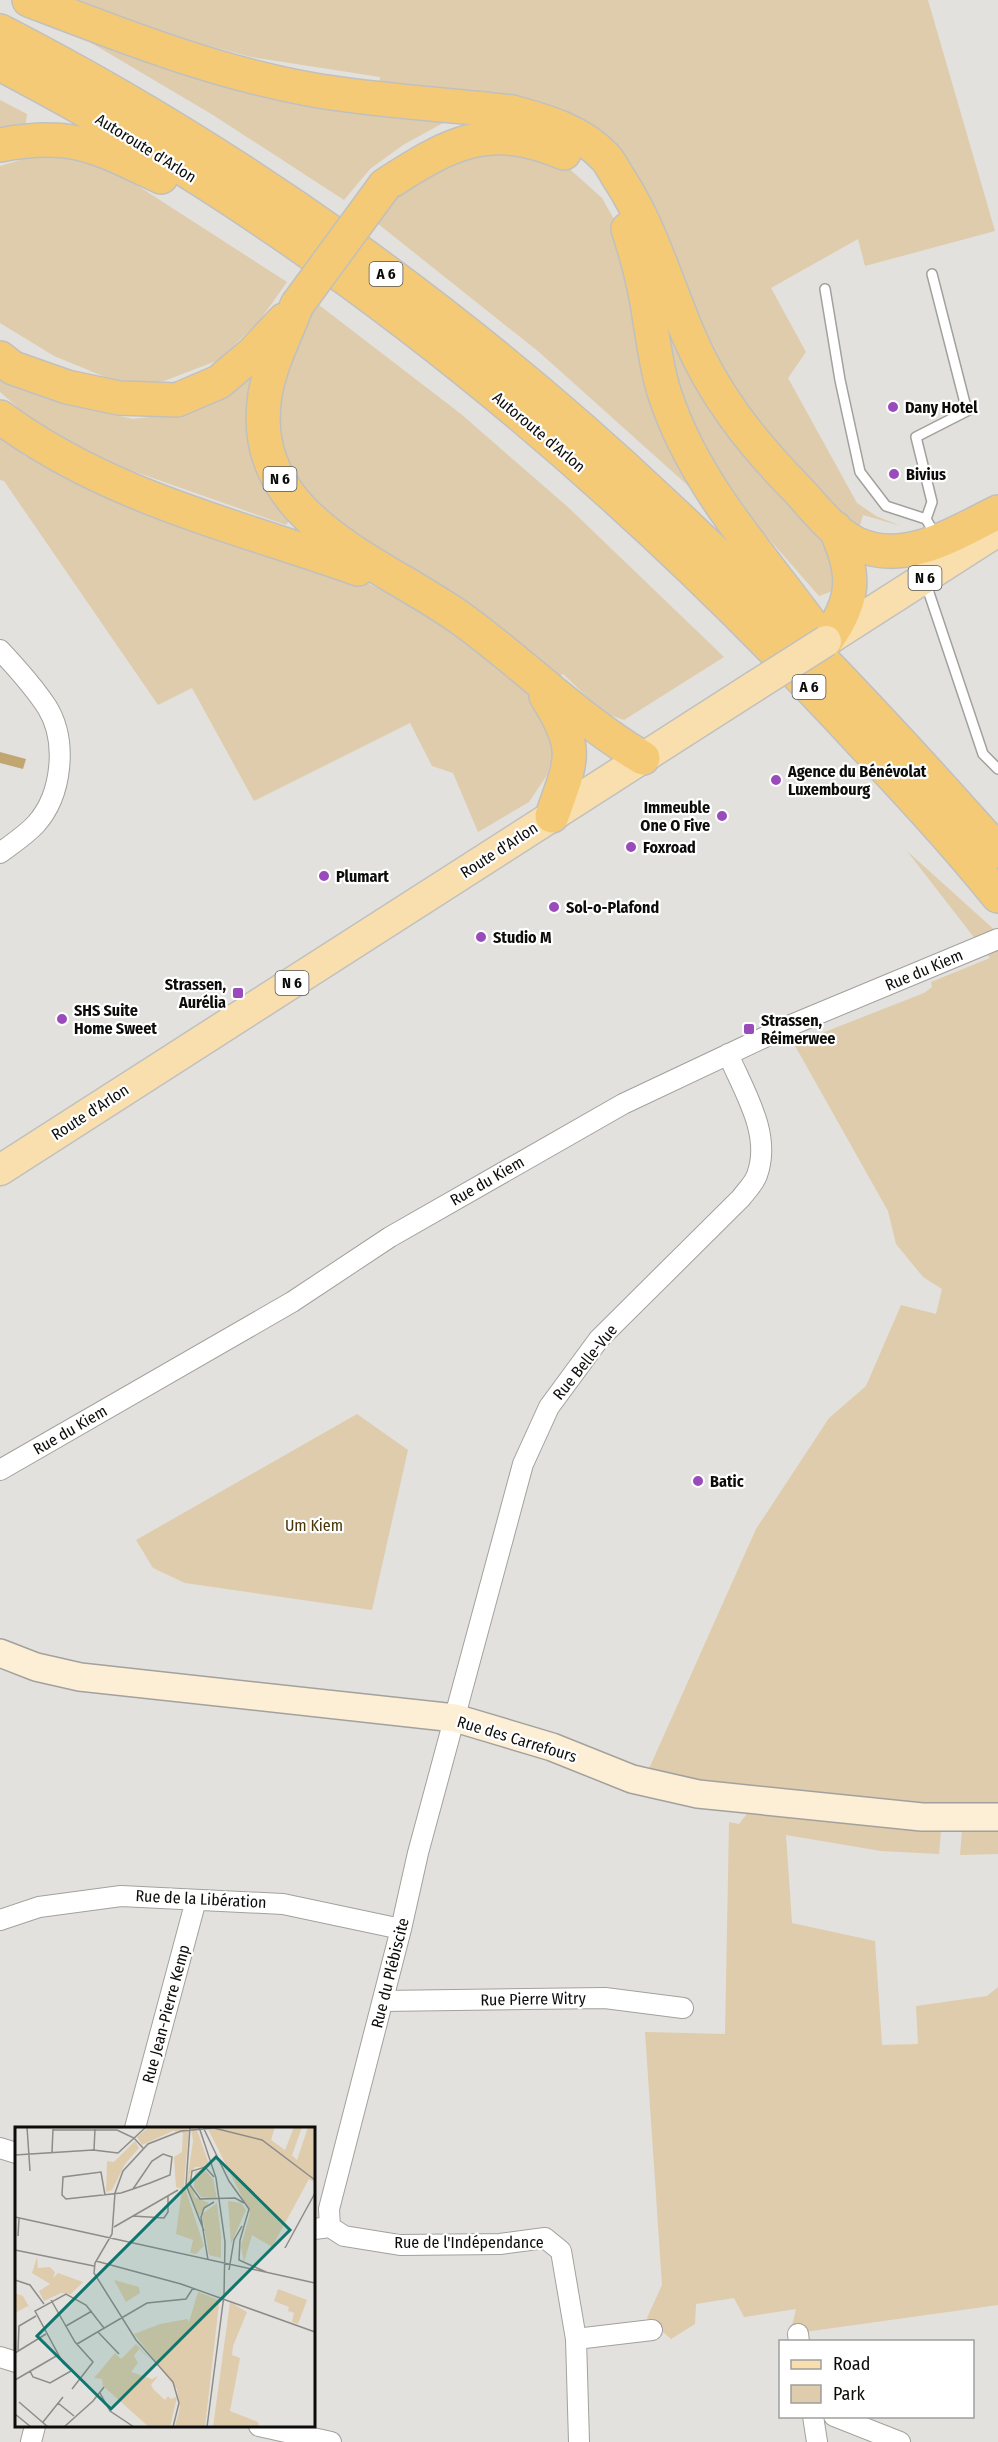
<svg xmlns="http://www.w3.org/2000/svg" width="998" height="2442" font-family="'Fira Sans Condensed',sans-serif">
<style>
.green{fill:#deccac}
.water{fill:#c2a671}
.lines{fill:none;stroke-linecap:round;stroke-linejoin:round}
.service-casing{stroke:#a3a19d;stroke-width:12}
.minor-casing{stroke:#a3a19d;stroke-width:22}
.secondary-casing{stroke:#a3a19d;stroke-width:30}
.primary-casing{stroke:#c0c0bf;stroke-width:33}
.motorway-casing{stroke:#c0c0bf;stroke-width:36}
.service{stroke:#fff;stroke-width:9}
.minor{stroke:#fff;stroke-width:20}
.secondary{stroke:#fcefd6;stroke-width:27}
.primary{stroke:#f9dfad;stroke-width:30}
.motorway{stroke:#f5ca76;stroke-width:33}
.primary-bridge-casing{stroke:#c0c0bf;stroke-width:33;stroke-linecap:butt}
.motorway-bridge-casing{stroke:#c0c0bf;stroke-width:36;stroke-linecap:butt}
.primary-bridge{stroke:#f9dfad;stroke-width:30}
.motorway-bridge{stroke:#f5ca76;stroke-width:33}
.poi-dot{fill:#994bbc;stroke:#fff;stroke-width:2}
.labels{text-anchor:middle;dominant-baseline:central;stroke-width:4.5;stroke-linejoin:round;paint-order:stroke}
.shield{fill:#fff;stroke:#555554;stroke-width:1.5}
.shield-label{font-size:15px;font-weight:bold;fill:#0c0c0a}
.street-label{font-size:16px;fill:#0c0c0a;stroke:#fff}
.poi-label{font-size:16px;font-weight:bold;fill:#0c0c0a;stroke:#fff;text-anchor:start}
.park-label{font-size:16px;fill:#473306;stroke:#fff}
.inset-road{fill:none;stroke:#8d8c89;stroke-width:1.5}
.view{fill:#0f766e;fill-opacity:0.15;stroke:#0f766e;stroke-width:3}
.inset-edge{fill:none;stroke:#0c0c0a;stroke-width:3}
</style>
<rect width="100%" height="100%" fill="#e3e1dd"/>
<path class="green" d="M79,0h849l67,231 -130,35 -7,-27 -87,49 35,64 -18,26 69,125 19,13 25,10 -38,-11 -4,14 -4,2 -81,-88 -52,-72 -21,-41 -50,-129 -36,-50 -235,-67v-7l-129,-20 -86,-23z
M83,38l359,76 1,9 -40,22 -33,24 -26,31 -131,-85z
M0,100l27,14 -2,14 -25,5z
M478,148l86,16 38,34 13,23 79,270 -155,-139 -162,-129 20,-26 21,-21z
M57,149l64,26 166,107 -27,38 -41,40 -55,21 -37,5 -73,-30 -54,-33v-157z
M319,305l142,109 108,94 155,149 -100,63 -20,-7 -41,-39 -5,4 -247,-168 -39,-82 20,-85z
M672,325l85,136 77,95 4,33 -19,7 -57,-65 -63,-89 -17,-43 -15,-63z
M0,369l46,30 87,20 55,-7 42,-18 31,-25 32,146 -7,10 -173,-61 -68,-33 -45,-39z
M0,437l25,19 77,37 263,89 48,23 79,56 33,30 21,27 8,32 -7,25 -18,27 -51,30 -25,-59 -21,-7 -22,-43 -156,78 -62,-113 -34,17 -154,-224 -4,-1z
M907,851l91,82v873l-57,2 -279,-33 -14,-4 108,-242 73,-111 37,-32 35,-81 35,9 6,-25 -19,-12 -27,-33 -8,-33 -94,-167 130,-51 8,-6 -1,-5 59,-24z
M357,1414l51,36 -36,160 -187,-27 -32,-15 -17,-28z
M749,1811l192,20 -2,23 -58,-3 -95,-16 6,88 83,18 7,104 36,-1 -2,-38 71,-10 11,-9v318l-208,29 6,-25 -52,8 -10,-19 -38,6 -1,20 -24,15 -24,-21 15,-33 -17,-253 80,2 4,-212 10,2z
M998,1828v26l-38,1 2,-25z"/>
<path class="water" d="M0,752l26,7 -3,10 -23,-6z"/>
<g class="lines">
<defs>
<path id="service" d="M825,289l15,91 20,92 26,34 40,13 10,17
M926,519l6,-17 -16,-65 51,-26 -35,-137
M926,584l57,170 15,15"/>
<path id="minor" d="M0,650c16,17 34,37 47,57 21,34 15,88 -11,117 -10,11 -24,20 -36,29
M0,1470l292,-168 98,-65 233,-133 161,-76 214,-89
M0,1920l39,-13 82,-11 162,8 118,25
M383,2001l222,-3 78,10
M135,2128l61,-228
M0,2148l16,5
M330,2227l-1,-18 72,-280 17,-76 105,-389 26,-57 50,-68 142,-141c5,-7 13,-14 16,-23 15,-41 -13,-83 -29,-121
M314,2229l16,-2 14,9 56,9 100,-1 45,-6 16,13 15,88 3,103
M798,2334l1,8
M576,2339l76,-9
M0,2357l16,5
M813,2416l4,26
M834,2416l66,26
M259,2426l72,16
M31,2442l4,-16"/>
<path id="secondary" d="M0,1653l36,14 44,10 375,41 97,29 80,32 66,15 224,23h76"/>
<path id="primary" d="M826,641l172,-110
M0,1170l755,-484"/>
<path id="motorway" d="M29,0c91,35 182,71 279,89 67,12 136,15 204,23 33,9 69,19 93,45 6,6 10,16 15,23 31,48 46,102 68,154 25,60 63,108 109,155 18,19 36,44 60,55 49,22 98,-11 141,-32
M0,31c240,123 467,287 663,472 118,110 228,227 335,348
M0,64c316,164 593,392 836,651 55,59 111,118 162,181
M0,145c73,-14 97,2 161,32
M385,185c65,-42 103,-64 179,-32
M628,229c10,30 18,62 22,93 5,29 8,56 19,84 30,83 93,151 144,221
M297,305c-11,29 -27,59 -32,90 -20,125 119,167 198,225 62,45 114,99 180,138
M0,358l13,10 54,19 52,11 58,2 42,-18 33,-28 32,-34
M0,417c108,80 234,108 358,152
M826,641c30,-42 30,-67 9,-113
M546,696c34,54 26,63 6,120"/>
</defs>
<use href="#service" class="service-casing"/>
<use href="#minor" class="minor-casing"/>
<use href="#secondary" class="secondary-casing"/>
<use href="#primary" class="primary-casing"/>
<use href="#motorway" class="motorway-casing"/>
<use href="#service" class="service"/>
<use href="#minor" class="minor"/>
<use href="#secondary" class="secondary"/>
<use href="#primary" class="primary"/>
<use href="#motorway" class="motorway"/>
<defs>
<path id="primary-bridge" d="M755,686l71,-45"/>
<path id="motorway-bridge" d="M297,305l88,-120"/>
</defs>
<use href="#primary-bridge" class="primary-bridge-casing"/>
<use href="#motorway-bridge" class="motorway-bridge-casing"/>
<use href="#primary-bridge" class="primary-bridge"/>
<use href="#motorway-bridge" class="motorway-bridge"/>
</g>
<g class="poi-dot">
<circle cx="893" cy="407" r="6"/>
<circle cx="894" cy="474" r="6"/>
<circle cx="776" cy="780" r="6"/>
<circle cx="722" cy="816" r="6"/>
<circle cx="631" cy="847" r="6"/>
<circle cx="324" cy="876" r="6"/>
<circle cx="554" cy="907" r="6"/>
<circle cx="481" cy="937" r="6"/>
<rect x="232" y="987" width="12" height="12" rx="3"/>
<circle cx="62" cy="1019" r="6"/>
<rect x="743" y="1023" width="12" height="12" rx="3"/>
<circle cx="698" cy="1481" r="6"/>
</g>
<g class="labels">
<g class="shield">
<rect x="369.5" y="262" width="33" height="24" rx="4.5"/>
<rect x="263.5" y="467" width="33" height="24" rx="4.5"/>
<rect x="908.5" y="566" width="33" height="24" rx="4.5"/>
<rect x="792.5" y="675" width="33" height="24" rx="4.5"/>
<rect x="275.5" y="971" width="33" height="24" rx="4.5"/>
</g>
<g class="shield-label">
<text x="386" y="274">A 6</text>
<text x="280" y="479">N 6</text>
<text x="925" y="578">N 6</text>
<text x="809" y="687">A 6</text>
<text x="292" y="983">N 6</text>
</g>
<g class="street-label">
<text transform="translate(146 148) rotate(32)">Autoroute d'Arlon</text>
<text transform="translate(539 432) rotate(40)">Autoroute d'Arlon</text>
<text transform="translate(499 850) rotate(-33)">Route d'Arlon</text>
<text transform="translate(924 970) rotate(-23)">Rue du Kiem</text>
<text transform="translate(90 1112) rotate(-33)">Route d'Arlon</text>
<text transform="translate(487 1181) rotate(-30)">Rue du Kiem</text>
<text transform="translate(585 1362) rotate(-51)">Rue Belle-Vue</text>
<text transform="translate(70 1430) rotate(-30)">Rue du Kiem</text>
<text transform="translate(517 1739) rotate(17)">Rue des Carrefours</text>
<text transform="translate(201 1899) rotate(3)">Rue de la Libération</text>
<text transform="translate(390 1973) rotate(-76)">Rue du Plébiscite</text>
<text transform="translate(533 1999) rotate(-1)">Rue Pierre Witry</text>
<text transform="translate(166 2014) rotate(-75)">Rue Jean-Pierre Kemp</text>
<text x="469" y="2242">Rue de l'Indépendance</text>
</g>
<g class="poi-label">
<text x="905" y="407">Dany Hotel</text>
<text x="906" y="474">Bivius</text>
<text x="788" y="771">Agence du Bénévolat<tspan x="788" dy="18">Luxembourg</tspan></text>
<text x="710" y="807" text-anchor="end">Immeuble<tspan x="710" dy="18">One O Five</tspan></text>
<text x="643" y="847">Foxroad</text>
<text x="336" y="876">Plumart</text>
<text x="566" y="907">Sol-o-Plafond</text>
<text x="493" y="937">Studio M</text>
<text x="226" y="984" text-anchor="end">Strassen,<tspan x="226" dy="18">Aurélia</tspan></text>
<text x="74" y="1010">SHS Suite<tspan x="74" dy="18">Home Sweet</tspan></text>
<text x="761" y="1020">Strassen,<tspan x="761" dy="18">Réimerwee</tspan></text>
<text x="710" y="1481">Batic</text>
</g>
<g class="park-label">
<text x="314" y="1525">Um Kiem</text>
</g>
</g>
<g transform="translate(15 2127)">
<rect width="300" height="300" fill="#e3e1dd"/>
<path d="M134,0h40l-5,58 20,61 -8,8 -6,-1 3,-13 -17,-6 6,-45 -6,-2 -2,-30 8,-5 1,-19 -10,-2 -31,14 -5,-8zM176,0l6,3 13,37h-15l-6,8 6,22 14,6 -10,13 -11,-24 -1,-10 6,-41zM192,0h68l-4,13 14,10 9,-23h8l-10,28 5,5 11,-33h7v56l-6,-4 -37,68 -20,-12 -8,27 -3,-16 9,-33zM120,14l4,7 -14,16 -13,26 -6,2 1,-31 7,1zM189,42l9,10 4,20 -16,-2 -7,-10 1,-15zM213,74l13,2 5,7 -15,34zM202,76l4,33v22l-12,-3 -7,-41zM22,130l1,11 12,-1 5,5 -2,6 5,-5 25,9 -12,12 -10,-1 -17,8 -5,-10 11,-7 -18,-11zM99,153l25,7 1,6 -14,9zM206,159l-16,141h-30l5,-20 -3,-18 -43,-55 26,-10 27,-5 2,3 9,-30 21,8zM263,162l29,11 -9,24 -6,-2 2,-9 -6,-2 1,-4 -15,-6zM0,166l8,3 9,16 -4,-6 -13,7zM215,175l17,10 -14,34 -1,9 8,3 -10,53 28,11 1,5h-46zM121,217l15,16 -12,-11 -5,7 4,7 -7,9 21,7 6,-3 -7,9 3,5 11,10 3,-4 3,3 6,-2 -7,30h-21l-46,-41 -1,-7 -8,-1 21,-25 6,6z" fill="#deccac"/>
<path class="inset-road" d="M12,0l3,44M175,0l-4,58 18,46M184,0l17,51 9,64 -1,53 -17,132M188,0l26,54 20,28 -9,31 -1,20 27,12M38,3h64l17,8 9,10M79,23l1,-21M37,25l1,-23M0,28l78,-5 25,3 28,-26M199,50l-9,-10 -13,4 -2,14 10,14 35,-1 9,5M90,68l-4,-23 -38,5 -1,18 4,4 55,-6 12,-4 17,-6 20,-8 2,-18 -9,-3 -11,7 -19,28M118,89l31,2 4,-6v-16M0,90l300,66M99,100l64,-37M3,109l1,-18M270,121l30,-55M0,123l79,16M193,133l-7,-43 3,-9 10,-6M81,134l85,23 134,48M214,143l5,-30 8,-14M0,153l15,5 14,19M36,173l24,42 18,20 -21,27M51,199l26,-15M83,205l21,22M62,217l70,-41 39,-4 7,-11M3,224l1,-25 17,-10M0,226l31,-19M15,244l3,6 17,6 21,-12M65,251l-17,-15 -28,-52 31,-17 20,11 18,23M0,253l43,-25M85,266l10,18 24,16M4,275l29,25M43,276l16,13M0,287l16,13M28,295l20,-25M49,300l29,-26 11,-14M158,300l6,-24 -6,-21 -37,-42 -42,-67 1,-10 17,-29 3,-41 8,-22 25,-27 33,-13 33,-3 48,12 53,40"/>
<path class="view" d="M201,30l74,73 -179,179 -74,-73z"/>
<rect width="300" height="300" class="inset-edge"/>
</g>
<rect x="779" y="2340" width="195" height="78" fill="#ffffff" stroke="#9e9e9d" stroke-width="1.5"/>
<rect x="791" y="2360" width="30" height="9" fill="#f9dfad" stroke="#9e9e9d" stroke-width="1.5"/>
<text x="833" y="2370" font-size="18" fill="#0c0c0a">Road</text>
<rect x="791" y="2385" width="30" height="18" fill="#deccac" stroke="#9e9e9d" stroke-width="1.5"/>
<text x="833" y="2400" font-size="18" fill="#0c0c0a">Park</text>
</svg>
